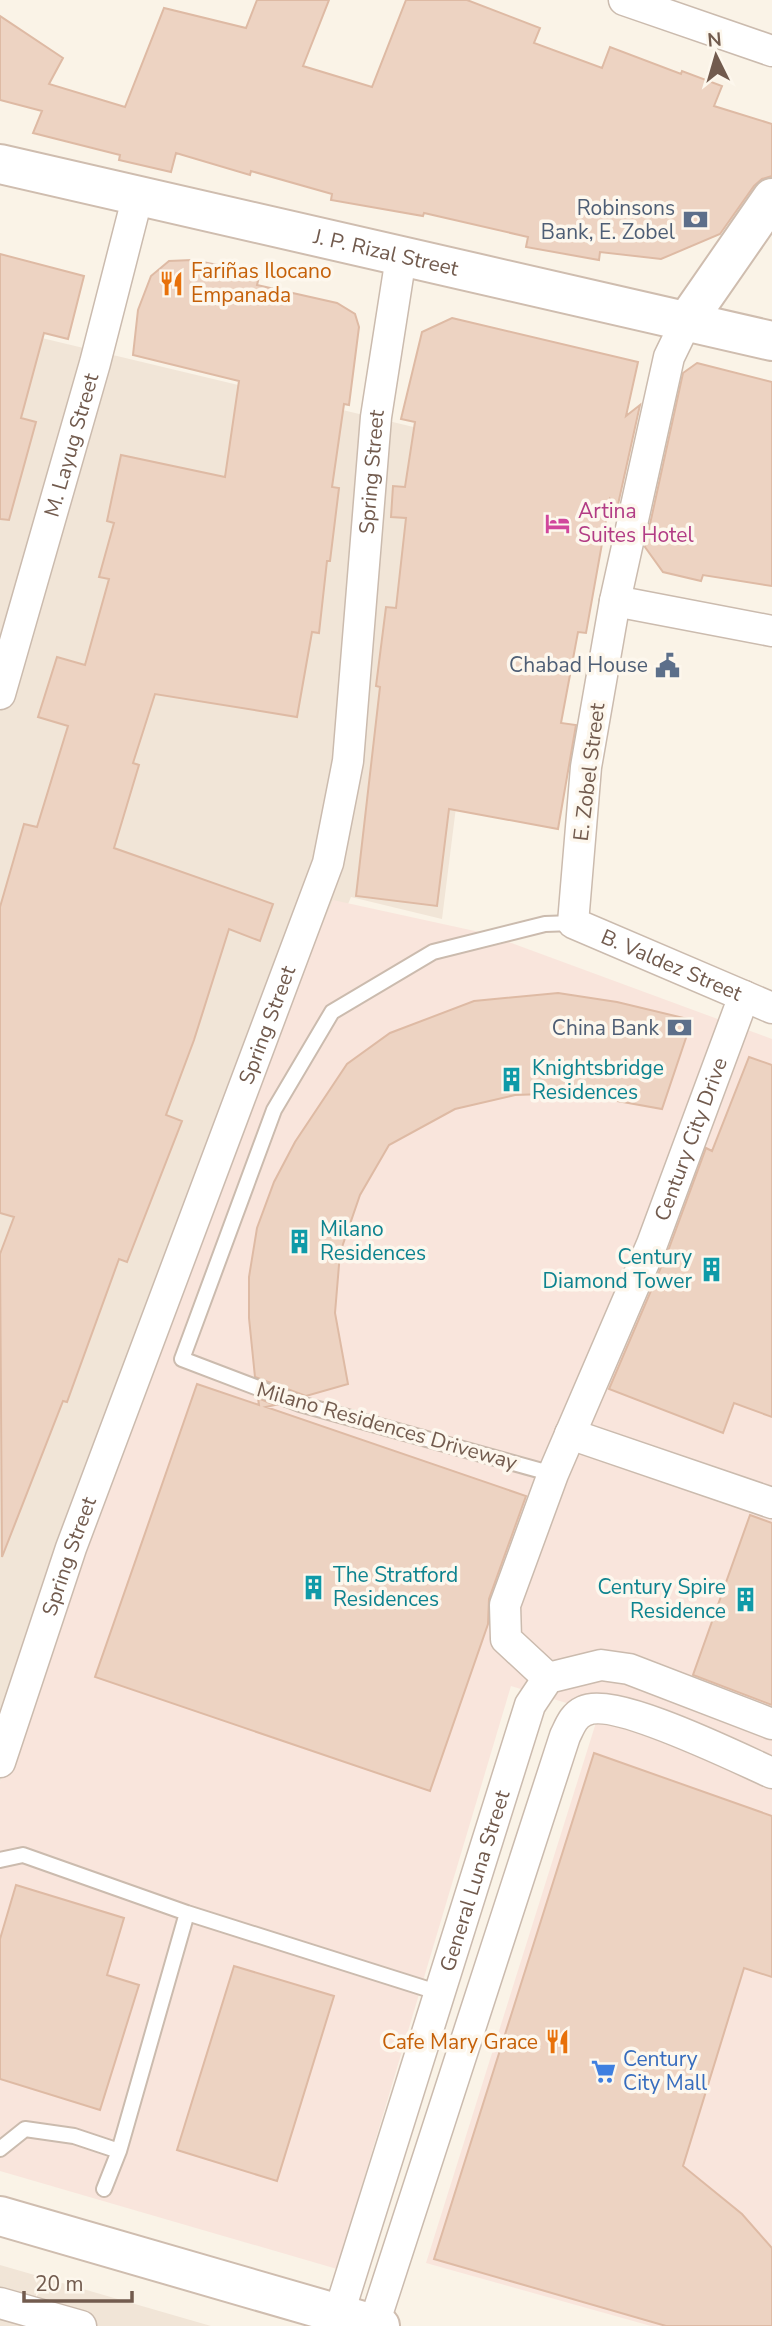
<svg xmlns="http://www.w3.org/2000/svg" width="772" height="2326" font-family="'Nunito Sans',sans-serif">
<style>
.residential{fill:#f1e5d7}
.commercial{fill:#f9e5dc}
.building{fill:#edd3c2;stroke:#debaa4;stroke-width:2}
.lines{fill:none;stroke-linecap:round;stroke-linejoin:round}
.lane-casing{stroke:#cbbbae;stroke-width:18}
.street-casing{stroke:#cbbbae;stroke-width:33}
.secondary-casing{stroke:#cfbdaf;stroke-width:42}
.lane{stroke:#fff;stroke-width:14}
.street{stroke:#fff;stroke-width:30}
.secondary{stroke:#fff;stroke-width:38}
.labels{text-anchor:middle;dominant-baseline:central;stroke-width:7;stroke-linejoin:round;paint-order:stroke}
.service-label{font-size:21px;fill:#4e5e75;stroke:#fdf7ed;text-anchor:end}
.street-label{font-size:21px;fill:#725b4e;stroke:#fdf7ed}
.food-label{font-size:21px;fill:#c56008;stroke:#fdf7ed;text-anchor:start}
.hotel-label{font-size:21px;fill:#b23c85;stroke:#fdf7ed;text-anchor:start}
.culture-label{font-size:21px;fill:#0d838f;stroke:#fdf7ed;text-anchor:start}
.shop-label{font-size:21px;fill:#366cbe;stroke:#fdf7ed;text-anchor:start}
</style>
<rect width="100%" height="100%" fill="#faf3e7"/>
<path class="residential" d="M0,328l501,120 -59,471 -91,-22 -280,651 -71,235z
M0,2265l211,61h-211z"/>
<path class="commercial" d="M333,900l151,33 288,106v1287h-121l-225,-63 173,-550 -88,-27 -174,583 -337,-98v-388l69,-226 -16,-5z"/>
<path class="building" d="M257,0h72l-26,66 69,21 34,-87h61l73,28 -6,15 68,25 8,-21 71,27 1,-3 40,15 -8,20 58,18v52l-10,3 -8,7 -34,48 -59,25 -61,-7 -1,8 -73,-13 2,-10 -104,-24 -1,3 -92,-16 1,-6 -81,-23 -1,4 -74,-22 -5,19 -52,-12 1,-5 -87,-22 9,-22 -42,-11v-84l63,42 -14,26 76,23 39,-99 82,20z
M0,254l84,22 -16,63 -24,-6 -23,85 15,4 -27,98 -9,-1z
M192,260l68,13 -3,12 80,18 18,11 4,13 -10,78 -5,-1 -12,83 7,1 -9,73h-3l-8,72 -7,-1 -15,85 -142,-23 -22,69 6,2 -25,83 159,56 -13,37 -31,-12 -35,111 -28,75 16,6 -55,141 -8,-3 -52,143 -4,-1 -61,156 -2,-303 14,-37 -14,-4v-306l24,-83 13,3 31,-101 -30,-9 19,-60 28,8 24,-86 -10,-2 15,-54 -7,-2 14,-66 104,22 14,-96 -106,-26 5,-45 13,-34 18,-15z
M452,318l186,44 -12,54 14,-11 -23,104 -7,-10 -24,134 -8,-1 -17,91 15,2 -18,104 -109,-20 -12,97 -81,-10 24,-209 -4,-1 10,-79 10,1 10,-90 -15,-1 2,-31 12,1 10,-65 -14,-3 21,-87z
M697,363l75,19v204l-69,-11 -2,6 -38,-9 -18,-25 38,-174z
M558,993l59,9 75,18 -30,89 -89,-16 -58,2 -60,14 -66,36 -29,50 -20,58 -5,60 13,71 -42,12 -51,-19 -6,-59v-41l8,-49 17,-46 21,-40 52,-78 43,-31 84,-32z
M749,1057l23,8v352l-38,-14 -11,30 -114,-44 59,-138 38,-103 6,3z
M197,1384l62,21 -1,-7 17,7 -9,2 260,89 -37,103 -1,25 -58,167 -335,-114z
M750,1515l22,8v182l-79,-30z
M594,1753l178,63v161l-28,-9 -61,198 59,48 30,34v78h-106l-232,-67z
M16,1885l108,33 -17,57 32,10 -39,125 -100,-31v-140z
M234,1966l100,30 -57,185 -100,-31z"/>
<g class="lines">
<defs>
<path id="lane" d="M553,1474l-253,-70 -118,-45 92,-249 58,-98 101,-60 112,-28 28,-1
M0,1860l23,-5 164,58 253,80
M0,2149l25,-20 49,7 45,15 -15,38
M119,2151l68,-238"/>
<g id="street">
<path d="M624,0l148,51"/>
<path id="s1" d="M686,322l-17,35 -54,244 -29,166 -13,156 199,85"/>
<path d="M615,601l157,30"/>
<path id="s2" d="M0,694l95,-331 43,-168"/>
<path d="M570,1434l202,69"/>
<path id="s3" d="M548,1678l-42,-39 -1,-34 48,-131 99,-230 92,-248"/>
<path id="s4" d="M0,1762l71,-214 257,-685 20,-102 28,-344 25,-160"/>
<path d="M0,2303l81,23"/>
<path id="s5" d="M339,2313l191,-608 18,-27 53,-13 28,4 143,55"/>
<path d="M374,2324l191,-588c5,-10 8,-20 19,-25 30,-15 154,47 188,62"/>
</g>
<g id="secondary">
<path id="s6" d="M0,164l772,177"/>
<path d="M686,322l86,-124"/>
<path d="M0,2216l380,110"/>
</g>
</defs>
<use href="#lane" class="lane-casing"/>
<use href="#street" class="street-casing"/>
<use href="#secondary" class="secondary-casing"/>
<use href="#lane" class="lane"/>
<use href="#street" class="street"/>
<use href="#secondary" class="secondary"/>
</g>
<defs>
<symbol id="bank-bare" viewBox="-9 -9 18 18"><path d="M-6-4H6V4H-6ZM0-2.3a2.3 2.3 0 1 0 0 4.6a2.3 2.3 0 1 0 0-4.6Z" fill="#5c6f8a" stroke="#fdf7ed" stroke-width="2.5" paint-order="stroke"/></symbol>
<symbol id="restaurant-bare" viewBox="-9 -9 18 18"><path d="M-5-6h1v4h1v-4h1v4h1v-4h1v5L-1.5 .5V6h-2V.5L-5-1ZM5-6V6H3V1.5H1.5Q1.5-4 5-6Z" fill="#e8710a" stroke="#fdf7ed" stroke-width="2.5" paint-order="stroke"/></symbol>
<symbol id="hotel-bare" viewBox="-9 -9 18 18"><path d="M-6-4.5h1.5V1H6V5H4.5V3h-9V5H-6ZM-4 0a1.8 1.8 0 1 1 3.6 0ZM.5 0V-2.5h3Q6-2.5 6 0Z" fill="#d1479c" stroke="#fdf7ed" stroke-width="2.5" paint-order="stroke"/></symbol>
<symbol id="civic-bare" viewBox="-9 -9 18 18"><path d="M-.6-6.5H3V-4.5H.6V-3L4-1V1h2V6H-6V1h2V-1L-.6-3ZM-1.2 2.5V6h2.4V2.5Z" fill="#5c6f8a" stroke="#fdf7ed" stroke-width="2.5" paint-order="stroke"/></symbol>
<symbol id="building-bare" viewBox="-9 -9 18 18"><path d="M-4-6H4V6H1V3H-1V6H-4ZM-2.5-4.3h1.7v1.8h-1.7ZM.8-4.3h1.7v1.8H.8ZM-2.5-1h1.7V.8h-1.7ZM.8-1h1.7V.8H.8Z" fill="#0f9aa8" stroke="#fdf7ed" stroke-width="2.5" paint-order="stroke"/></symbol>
<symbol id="supermarket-bare" viewBox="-9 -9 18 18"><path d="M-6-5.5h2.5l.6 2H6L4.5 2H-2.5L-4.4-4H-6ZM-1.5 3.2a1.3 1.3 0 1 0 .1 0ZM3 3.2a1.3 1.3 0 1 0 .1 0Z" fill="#3f7fe0" stroke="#fdf7ed" stroke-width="2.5" paint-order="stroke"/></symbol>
</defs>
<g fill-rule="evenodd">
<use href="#bank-bare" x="678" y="202" width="35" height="35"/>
<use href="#restaurant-bare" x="154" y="266" width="35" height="35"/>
<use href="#hotel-bare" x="540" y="506" width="35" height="35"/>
<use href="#civic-bare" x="650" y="648" width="35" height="35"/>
<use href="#bank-bare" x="662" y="1010" width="35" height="35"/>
<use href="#building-bare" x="494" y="1062" width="35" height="35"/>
<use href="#building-bare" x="282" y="1224" width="35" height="35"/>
<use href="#building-bare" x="694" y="1252" width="35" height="35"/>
<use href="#building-bare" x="296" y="1570" width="35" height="35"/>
<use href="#building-bare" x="728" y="1582" width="35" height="35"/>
<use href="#restaurant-bare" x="540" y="2024" width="35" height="35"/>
<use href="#supermarket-bare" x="586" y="2054" width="35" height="35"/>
</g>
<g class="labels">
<g class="service-label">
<text x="675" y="208">Robinsons<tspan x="675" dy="24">Bank, E. Zobel</tspan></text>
<text x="648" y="665">Chabad House</text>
<text x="659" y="1028">China Bank</text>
</g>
<g class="street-label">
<text stroke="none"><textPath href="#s6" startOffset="396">J. P. Rizal Street</textPath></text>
<text stroke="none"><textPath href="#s2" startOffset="259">M. Layug Street</textPath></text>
<text stroke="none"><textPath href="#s4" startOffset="1351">Spring Street</textPath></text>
<text transform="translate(589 772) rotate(-83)">E. Zobel Street</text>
<text stroke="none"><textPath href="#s1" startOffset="721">B. Valdez Street</textPath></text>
<text stroke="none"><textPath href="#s4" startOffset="784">Spring Street</textPath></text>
<text stroke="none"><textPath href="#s3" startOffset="593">Century City Drive</textPath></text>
<text transform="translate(387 1426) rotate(16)">Milano Residences Driveway</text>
<text stroke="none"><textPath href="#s4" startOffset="217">Spring Street</textPath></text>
<text stroke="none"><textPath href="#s5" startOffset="453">General Luna Street</textPath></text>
</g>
<g class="food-label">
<text x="191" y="271">Fariñas Ilocano<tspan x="191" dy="24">Empanada</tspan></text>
<text x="538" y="2042" text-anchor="end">Cafe Mary Grace</text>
</g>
<g class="hotel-label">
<text x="578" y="511">Artina<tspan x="578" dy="24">Suites Hotel</tspan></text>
</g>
<g class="culture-label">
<text x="532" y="1068">Knightsbridge<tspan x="532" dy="24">Residences</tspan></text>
<text x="320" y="1229">Milano<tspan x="320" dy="24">Residences</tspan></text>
<text x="692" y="1257" text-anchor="end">Century<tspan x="692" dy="24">Diamond Tower</tspan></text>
<text x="333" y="1575">The Stratford<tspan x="333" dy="24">Residences</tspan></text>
<text x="726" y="1587" text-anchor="end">Century Spire<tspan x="726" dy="24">Residence</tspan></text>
</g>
<g class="shop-label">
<text x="623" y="2059">Century<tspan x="623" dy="24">City Mall</tspan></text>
</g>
</g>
<g transform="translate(716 56) rotate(355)" stroke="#fdf7ed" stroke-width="5" paint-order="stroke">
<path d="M0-5L12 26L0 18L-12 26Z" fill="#725b4e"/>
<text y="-10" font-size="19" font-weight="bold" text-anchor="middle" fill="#725b4e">N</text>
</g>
<path d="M24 2291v10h108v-10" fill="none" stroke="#725b4e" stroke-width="3.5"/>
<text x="35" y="2291" font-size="21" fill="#725b4e" stroke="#fdf7ed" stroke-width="5" paint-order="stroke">20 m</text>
</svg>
